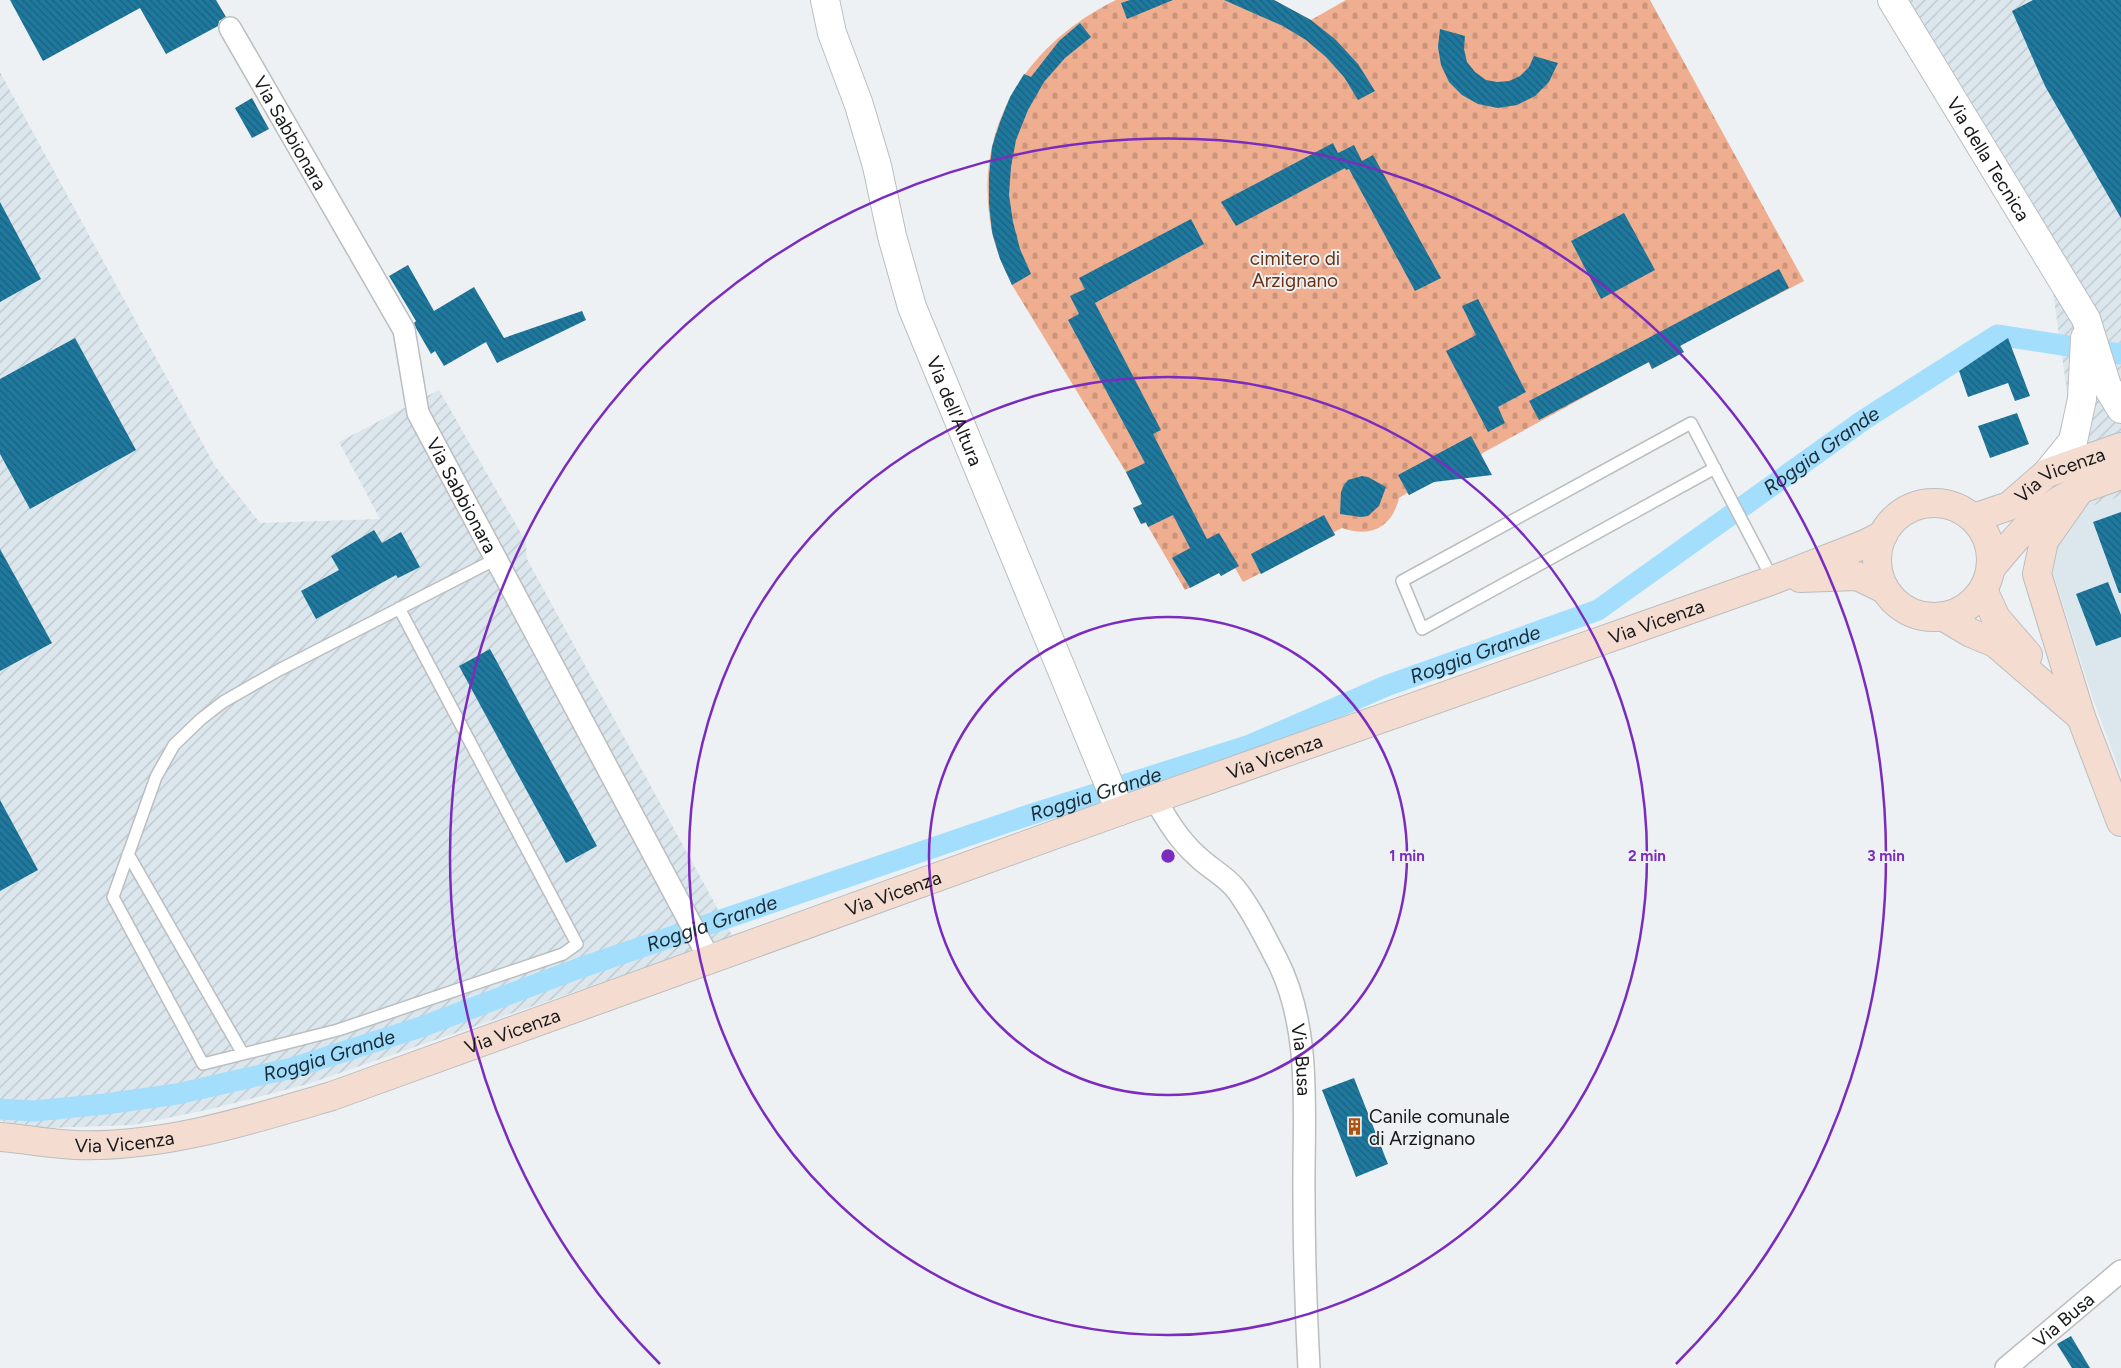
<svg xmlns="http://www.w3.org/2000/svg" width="2121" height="1368" font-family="Figtree,sans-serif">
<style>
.built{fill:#dce7ed}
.industrial{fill:url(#industrial-furrows)}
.cemetery{fill:url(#cemetery-stones)}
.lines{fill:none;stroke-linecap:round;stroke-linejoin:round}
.canal{stroke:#a3defd;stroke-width:21}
.building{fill:url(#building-back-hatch)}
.service-casing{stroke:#babebf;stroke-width:14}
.minor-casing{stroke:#babebf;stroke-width:24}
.tertiary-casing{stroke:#babebf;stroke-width:30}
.secondary-casing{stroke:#babebf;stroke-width:30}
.service{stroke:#fff;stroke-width:11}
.minor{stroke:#fff;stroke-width:21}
.tertiary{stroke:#fff;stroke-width:28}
.secondary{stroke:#f4dcd0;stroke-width:28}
.ring{fill:none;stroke:#7b2cbf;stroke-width:2.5}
.labels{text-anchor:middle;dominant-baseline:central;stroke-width:4;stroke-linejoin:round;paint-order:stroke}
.street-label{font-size:19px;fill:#171819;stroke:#eef1f3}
.park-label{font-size:19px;fill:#6b3212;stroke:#eef1f3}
.poi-label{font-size:19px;fill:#171819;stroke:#eef1f3;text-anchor:start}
.water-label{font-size:20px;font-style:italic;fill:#192c36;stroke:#eef1f3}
.centre{fill:#7b2cbf;stroke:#eef1f3;stroke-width:2.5}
.ring-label{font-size:15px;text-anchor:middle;font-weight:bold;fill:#7b2cbf;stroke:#eef1f3;stroke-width:4;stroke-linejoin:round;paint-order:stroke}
</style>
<defs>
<pattern id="industrial-furrows" width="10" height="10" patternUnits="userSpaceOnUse" patternTransform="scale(1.25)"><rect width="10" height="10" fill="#dce7ed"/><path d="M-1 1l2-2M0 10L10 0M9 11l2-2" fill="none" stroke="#bcc5cb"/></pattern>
<pattern id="cemetery-stones" width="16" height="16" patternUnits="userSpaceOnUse" patternTransform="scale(1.25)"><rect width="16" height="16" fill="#efae8f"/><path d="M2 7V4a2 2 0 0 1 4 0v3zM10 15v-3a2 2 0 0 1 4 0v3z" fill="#cc957b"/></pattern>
<pattern id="building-back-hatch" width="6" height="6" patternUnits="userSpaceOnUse" patternTransform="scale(1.25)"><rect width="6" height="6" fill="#1f789d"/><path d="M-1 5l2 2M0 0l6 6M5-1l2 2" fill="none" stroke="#1a617f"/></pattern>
</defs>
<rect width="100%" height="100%" fill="#eef1f3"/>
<path class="built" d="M2121,496v279l-30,-82 -40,-126 5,-32 14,-22z"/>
<path class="industrial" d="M1880,0h241v496l-51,17 -16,-61 14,-53 -15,-107z
M0,72l215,394 45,57 120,-4 -41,-77 100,-52 87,152 1,17 206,378 -425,147 -97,25 -78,16 -85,3 -48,-7z"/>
<path class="cemetery" d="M1116,0h158l37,20 35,-20h304l154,281 -124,64 4,7 -32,17 -4,-7 -167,92 1,2 -73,39 -2,-2 -8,5c-7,30 -29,40 -57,30l-8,4 1,3 -92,47 -8,-14 -14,8 -2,-3 -34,17 -39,-67 -5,1 -8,-16 9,-4 -16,-32 -114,-187c-8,-17 -16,-34 -20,-53 -21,-103 34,-188 124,-232z"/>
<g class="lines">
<path class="canal" id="s1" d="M0,1109l34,2 71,-7 72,-10 115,-26 129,-41 156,-58 452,-154 221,-70 136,-59 212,-76 267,-191 132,-84 124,19"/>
</g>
<path class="building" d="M10,0h206l10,17 -7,4 -1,5 -52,28 -26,-46 -97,53z
M1130,0h43l-46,19 -6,-16z
M1224,0h50l37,20 25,20 22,24 17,27 -17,9 -14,-23 -18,-20 -20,-17 -23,-14z
M2033,0h88v218l-76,-132 -33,-75z
M1080,23l11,14 -26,21 -21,24 -16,28 -12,30 -5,27 -2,28 4,27 7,27 11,25 -19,11 -12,-26 -8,-27 -3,-28v-28l3,-29 8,-25 10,-25 14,-23 7,3 28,-36z
M1440,29l25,7 -1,13 3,13 8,10 11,8 11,2 12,-1 11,-5 9,-9 5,-11 24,7 -9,19 -14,14 -18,9 -19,3 -20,-4 -16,-9 -13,-13 -8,-17 -3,-18z
M252,98l17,31 -17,9 -17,-30z
M1333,143l5,10 16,-8 8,16 11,-6 68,123 -26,13 -66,-122 -3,1 -1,-2 -109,58 -15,-24z
M0,202l41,77 -41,23z
M1624,213l31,57 -54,29 -30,-58z
M1191,219l13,25 -109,59 66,127 -8,4 54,105 12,-6 20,33 -18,10 -2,-3 -29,15 -18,-30 18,-10 -17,-33 -25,12 -2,-5 -5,2 -8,-16 9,-4 -16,-32 19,-9 -77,-143 11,-6 -9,-18 15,-7 -6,-11z
M408,265l26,46 40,-24 30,51 78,-27 4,9 -89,43 -11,-21 -42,24 -9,-15 -4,3 -15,-26 -2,-5 2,-2 -27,-45z
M1779,269l10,19 -109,58 4,6 -32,17 -3,-7 -110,58 -10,-19z
M1478,299l48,93 -28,15 7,16 -17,9 -42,-81 30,-16 -14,-29z
M75,338l61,112 -106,59 -30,-55v-75z
M2008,338l22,58 -15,5 -7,-18 -40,14 -9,-26z
M2017,413l12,31 -39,14 -12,-32z
M1471,436l21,39 -58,7 -25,13 -11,-20z
M1362,476l6,1 18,10 -7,19 -11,10 -7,1 -21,-3 1,-22 3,-7 4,-5z
M2121,512v81h-2l-26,-71z
M1324,515l11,20 -74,39 -10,-20z
M374,530l8,13 19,-11 19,35 -22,11 -2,-3 -80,44 -15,-28 38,-21 -8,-14z
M0,549l52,94 -52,28z
M2108,582l13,33v22l-25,9 -20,-52z
M490,649l107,197 -31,17 -107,-197z
M0,800l38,70 -38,21z
M1354,1078l34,86 -32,13 -34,-87z
M2071,1336l19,32h-18l-15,-24z"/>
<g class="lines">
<defs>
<path id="service" d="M1715,468l-293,161 -20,-48 289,-158 82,157
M128,854l115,200 -40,10 -90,-167 43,-120 18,-32 27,-26 22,-17 56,-32 217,-111
M243,1054l95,-24 225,-76 14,-10 -178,-336"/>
<g id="minor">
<path id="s2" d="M230,28l174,302 14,83 292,547"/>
<path id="s3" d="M1155,799c12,21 24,41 42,57 12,12 27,19 38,32 16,20 30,49 42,72 36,70 26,157 27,234 0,58 2,116 5,174"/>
<path id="s4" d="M2006,1368l115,-97"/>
</g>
<g id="tertiary">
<path id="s5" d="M825,0l7,33 27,72 18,61 15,70 20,71 208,504"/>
<path id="s6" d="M1892,0l194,319 21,67 14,23"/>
<path d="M2047,473l26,-32 9,-42 3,-61"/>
</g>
<g id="secondary">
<path d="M2079,491l-35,50 -7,33 44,143 40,105"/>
<circle cx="1934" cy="560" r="57"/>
<path id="s7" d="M1974,518l35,-12 38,-33 74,-26"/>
<path d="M1991,568c20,-24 39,-48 66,-66 19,-13 42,-19 64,-27"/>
<path d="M1800,578l57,-2 27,13"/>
<path d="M1983,590l13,28 32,37"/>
<path d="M1944,617l27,16 24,10 86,74"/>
<path id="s8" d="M0,1137c25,2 51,7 76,8 86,3 175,-25 256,-49l788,-285 653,-231 92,-36 18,-9"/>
</g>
</defs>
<use href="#service" class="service-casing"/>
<use href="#minor" class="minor-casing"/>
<use href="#tertiary" class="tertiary-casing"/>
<use href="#secondary" class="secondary-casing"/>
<use href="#service" class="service"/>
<use href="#minor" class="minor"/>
<use href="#tertiary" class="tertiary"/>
<use href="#secondary" class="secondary"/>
</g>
<g class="ring">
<circle cx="1168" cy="856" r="239"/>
<circle cx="1168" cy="856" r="479"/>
<path d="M660 1364A718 718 0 1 1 1676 1364"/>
</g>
<defs>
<symbol id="building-bare" viewBox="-9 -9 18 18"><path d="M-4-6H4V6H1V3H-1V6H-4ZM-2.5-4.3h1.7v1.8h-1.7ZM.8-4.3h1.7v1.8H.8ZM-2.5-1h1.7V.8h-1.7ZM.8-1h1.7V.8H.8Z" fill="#b25010" stroke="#eef1f3" stroke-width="2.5" paint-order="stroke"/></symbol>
</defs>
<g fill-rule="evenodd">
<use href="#building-bare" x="1342" y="1114" width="25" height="25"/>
</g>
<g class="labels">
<g class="street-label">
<text stroke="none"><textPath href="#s2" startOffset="121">Via Sabbionara</textPath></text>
<text stroke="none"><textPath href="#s6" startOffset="186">Via della Tecnica</textPath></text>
<text stroke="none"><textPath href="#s5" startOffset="432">Via dell'Altura</textPath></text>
<text stroke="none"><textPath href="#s7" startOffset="98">Via Vicenza</textPath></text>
<text stroke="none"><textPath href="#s2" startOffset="526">Via Sabbionara</textPath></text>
<text stroke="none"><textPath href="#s8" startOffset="1745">Via Vicenza</textPath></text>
<text stroke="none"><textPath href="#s8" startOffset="1340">Via Vicenza</textPath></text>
<text stroke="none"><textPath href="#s8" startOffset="935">Via Vicenza</textPath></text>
<text stroke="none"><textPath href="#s8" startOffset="530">Via Vicenza</textPath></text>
<text stroke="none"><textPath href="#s3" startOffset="308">Via Busa</textPath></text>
<text stroke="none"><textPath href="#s8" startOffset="125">Via Vicenza</textPath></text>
<text stroke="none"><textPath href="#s4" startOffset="75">Via Busa</textPath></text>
</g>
<g class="park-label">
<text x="1295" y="258">cimitero di<tspan x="1295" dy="22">Arzignano</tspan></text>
</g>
<g class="poi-label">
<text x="1369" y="1116">Canile comunale<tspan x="1369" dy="22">di Arzignano</tspan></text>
</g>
<g class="water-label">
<text stroke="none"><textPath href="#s1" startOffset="1955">Roggia Grande</textPath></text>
<text stroke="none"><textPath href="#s1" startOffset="1550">Roggia Grande</textPath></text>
<text stroke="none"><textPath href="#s1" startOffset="1145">Roggia Grande</textPath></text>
<text stroke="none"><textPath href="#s1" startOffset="740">Roggia Grande</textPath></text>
<text stroke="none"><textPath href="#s1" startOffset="335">Roggia Grande</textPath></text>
</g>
</g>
<circle cx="1168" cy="856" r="8" class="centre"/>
<g class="ring-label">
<text x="1407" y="861">1 min</text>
<text x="1647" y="861">2 min</text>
<text x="1886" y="861">3 min</text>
</g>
</svg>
